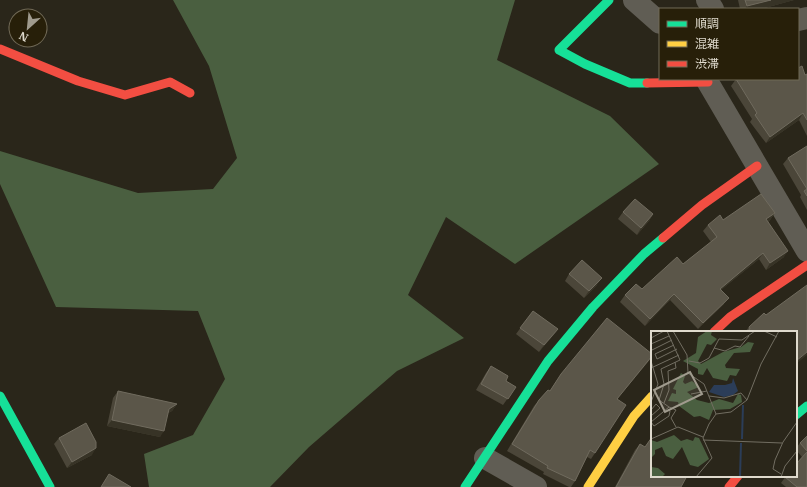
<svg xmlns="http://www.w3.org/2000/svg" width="807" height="487" font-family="'IBM Plex Serif','Noto Sans JP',serif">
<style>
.forest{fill:#4a5f40}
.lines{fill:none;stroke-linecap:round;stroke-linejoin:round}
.street{stroke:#605d54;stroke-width:22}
.fast{stroke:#16e098;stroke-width:9}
.slow{stroke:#ffcf43;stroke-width:9}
.jam{stroke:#f24e42;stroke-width:9}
.wall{fill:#4b4639}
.shaded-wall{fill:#373326}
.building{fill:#5b5649;stroke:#706b5e}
.inset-river{fill:none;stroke:#2b3d58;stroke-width:2}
.inset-road{fill:none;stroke:#726e62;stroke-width:1}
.view{fill:#a09b8e;fill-opacity:0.15;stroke:#a09b8e;stroke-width:2}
.inset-edge{fill:none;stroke:#dfdacd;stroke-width:2}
</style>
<rect width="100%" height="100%" fill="#2a261a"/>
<path class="forest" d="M173,0h342l-18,60 113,56 49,48 -144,100 -69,-47 -38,78 56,43 -67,33 -88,76 -39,40h-121l-5,-33 49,-19 32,-56 -27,-68 -142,-4 -56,-123v-33l138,42 75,-4 24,-31 -28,-92z"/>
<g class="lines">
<path class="street" d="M634,0l26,23
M707,0l6,9
M798,20l9,-2
M706,79l101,172
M485,458l51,29"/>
<path class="fast" d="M609,0l-50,50 26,14 45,19h17
M0,396l50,91
M796,415l11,-9
M465,487l83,-126 45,-54 51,-53 19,-16"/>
<path class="slow" d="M588,487l46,-71 18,-20"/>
<path class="jam" d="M0,49l78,32 47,14 45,-13 20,11
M647,83l61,-1
M663,238l39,-33 55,-39
M714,332l16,-15 77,-52
M729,487l9,-11"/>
</g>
<path class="wall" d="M738,0h56l-33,9h-21z
M807,74v62l-8,-16 -33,23 -16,-21 2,-3 -21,-33 5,-7 69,-4z
M807,146v64l-7,-13 1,-2 -18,-31 5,-6z
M623,212l30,2 -4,7 -12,14 -19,-16z
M775,213l-5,7 -2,2 16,35 -18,13 -7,-11 -38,31 3,14 -26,25 -28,-29 -25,26 -25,-24 5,-7 17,-6 41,-25 28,-22 -8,-11 5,-6 15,-5z
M569,274l28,11 -13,13 -19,-17z
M533,311l25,18 -19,23 -23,-18z
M749,327l47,5h-51z
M652,357l-35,42 -22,54 -4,6 -4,-2 -12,24 -4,6h-2l-26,-13 1,-2 -37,-21 27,-45 5,-6 11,-9 11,-17z
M491,366l15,15 10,6 -13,18 -27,-15 10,-17z
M118,391l59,13 -5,7 -4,2 -8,24 -53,-11 6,-28z
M807,436v51h-21l-5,-4 5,-7 16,-19 -6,-7v-2l4,-5z
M59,438l33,17 -25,13 -13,-24z
M640,444l41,43h-66l20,-37z"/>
<path class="shaded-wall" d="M771,0h23l-33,9h-16l2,-3z
M803,113l-4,7 -33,23 4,-6z
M775,213l-5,7 -8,6 4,-7z
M653,214l-4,7 -12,14 4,-7z
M788,251l-4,6 -18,13 4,-7z
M763,253l-4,6 -44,36 5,-6z
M602,278l-5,7 -13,13 5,-7z
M674,294l-4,6 -25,26 5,-7z
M729,298l-5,6 -26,25 5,-6z
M558,329l-5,7 -14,16 5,-7z
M807,352v3l-11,9v-3z
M652,356l-3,5 -37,44 5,-6z
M177,404l-5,7 -8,4 5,-6z
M112,420l52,11 -4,6 -53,-11z
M96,448l-4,7 -25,13 5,-6z"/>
<path class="building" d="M745,0h26l-24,6z
M802,66l3,9 2,-1v46l-4,-7 -33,24 -15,-22 2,-2 -21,-34h62v-11z
M807,146v50l-3,-5 3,-2 -19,-31z
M761,194l14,19 -9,6 22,32 -18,12 -7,-10 -43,36 9,9 -26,25 -29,-29 -24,25 -25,-24 11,-11 6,5 35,-32 6,7 34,-27 -9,-12 12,-10 3,5z
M635,199l18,15 -12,14 -18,-16z
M582,260l20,18 -13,13 -20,-17z
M807,285v67l-11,9v-29h-50l4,-3 -1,-2 15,-14 2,2z
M533,311l25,18 -14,16 -24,-17z
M607,318l45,36v2l-35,43 9,6 -31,48 -5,-3 -15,31 -28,-13 1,-2 -36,-22 27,-44 9,-10 2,1 11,-17z
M491,366l17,10 -2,5 10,6 -8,12 -27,-15z
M118,391l59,13 -8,5 -5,22 -52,-11z
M86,423l10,19v6l-24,14 -13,-24z
M807,436v15l-7,-8z
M652,437v39h35l-6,11h-65l24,-43 5,3z
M807,452v35h-10l-12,-10 1,-1h10v-12z
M109,474l22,13h-30z"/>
<g transform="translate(651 331)">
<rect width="146" height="146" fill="#2a261a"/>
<path d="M56,0h5l-1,4 6,4 -6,6 -4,-1 -9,17 3,3 22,-12 18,-5 7,-5 6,1 -4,9 -16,1 -9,12 1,3 14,1 -4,7 -6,-1 -3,6 -14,-3 -6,-10 -4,7 -5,-1v-5l-15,-8 13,-8 2,-16zM30,42l4,3 -2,6 2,2 7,-3 7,6 -12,5 10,8 12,3 10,-4 14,4 5,-9 3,1 1,7 -12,7 -17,1 -4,10 -9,-4 -6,1 -15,-11 -1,-4 -10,-1 4,-8 4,1v-4l-3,-1zM23,104l7,6 6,-2 6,2 2,-4 4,1 10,21 -11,8 -8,-2 -8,-18 -9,12 -7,-3 -4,-9 -7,3v4l-4,4v-18l6,2zM0,136l7,1 7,6 -3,3h-11z" fill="#4a5f40"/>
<path d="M82,47l5,13 -5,4 -9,2 -15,-5 5,-7h11l7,-2z" fill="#2b3d58"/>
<path class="inset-river" d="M91,108l1,-34M89,146l1,-34"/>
<path class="inset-road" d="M16,0l13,29 -19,9 3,15 -5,16 10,7 -18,15 3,4 15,-10 1,-5 -2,-2M22,0l14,24 1,18 16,11 12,30M113,0l13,6M0,7l13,-7M0,13l18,-8M23,14l-19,9 2,5 20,-10M0,16l1,3 20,-10M63,17l11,3 10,-5 5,1 9,-11M0,30l7,23 -7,18M38,30l11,2 9,-5 10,-19 23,1 13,-9M0,37l28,-13M0,44v15M40,63l16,-3M58,65l15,2 17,-5 6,7M13,72l5,-13 -1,-19 8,-3 -1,-6M18,76l7,3 -5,8 5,9M0,79l5,-6 4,4 -9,8M0,108l27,-12 25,10M52,109l79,3M130,143l-8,-5 2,-9 8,-18 14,-20M45,146l16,-19 -9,-20 6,-14 7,-10 15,-2 16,-12 14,-36 18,-33M130,146l4,-11 12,-15"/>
<path class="view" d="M39,41l12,22 -37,18 -11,-22z"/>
<rect width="146" height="146" class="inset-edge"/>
</g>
<rect x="659" y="8" width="140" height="72" fill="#271f09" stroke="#716a57"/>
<rect x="667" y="21" width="20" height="6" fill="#16e098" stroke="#716a57"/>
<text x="695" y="28" font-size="12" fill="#dfdacd">順調</text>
<rect x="667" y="41" width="20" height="6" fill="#ffcf43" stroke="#716a57"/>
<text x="695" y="48" font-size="12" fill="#dfdacd">混雑</text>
<rect x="667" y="61" width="20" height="6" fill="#f24e42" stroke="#716a57"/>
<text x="695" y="68" font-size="12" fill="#dfdacd">渋滞</text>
<g transform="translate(28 28) rotate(207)"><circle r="19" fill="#271f09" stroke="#716a57"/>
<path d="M0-3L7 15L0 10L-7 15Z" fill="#a09b8e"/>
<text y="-6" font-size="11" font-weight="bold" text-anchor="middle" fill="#dfdacd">N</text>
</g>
</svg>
